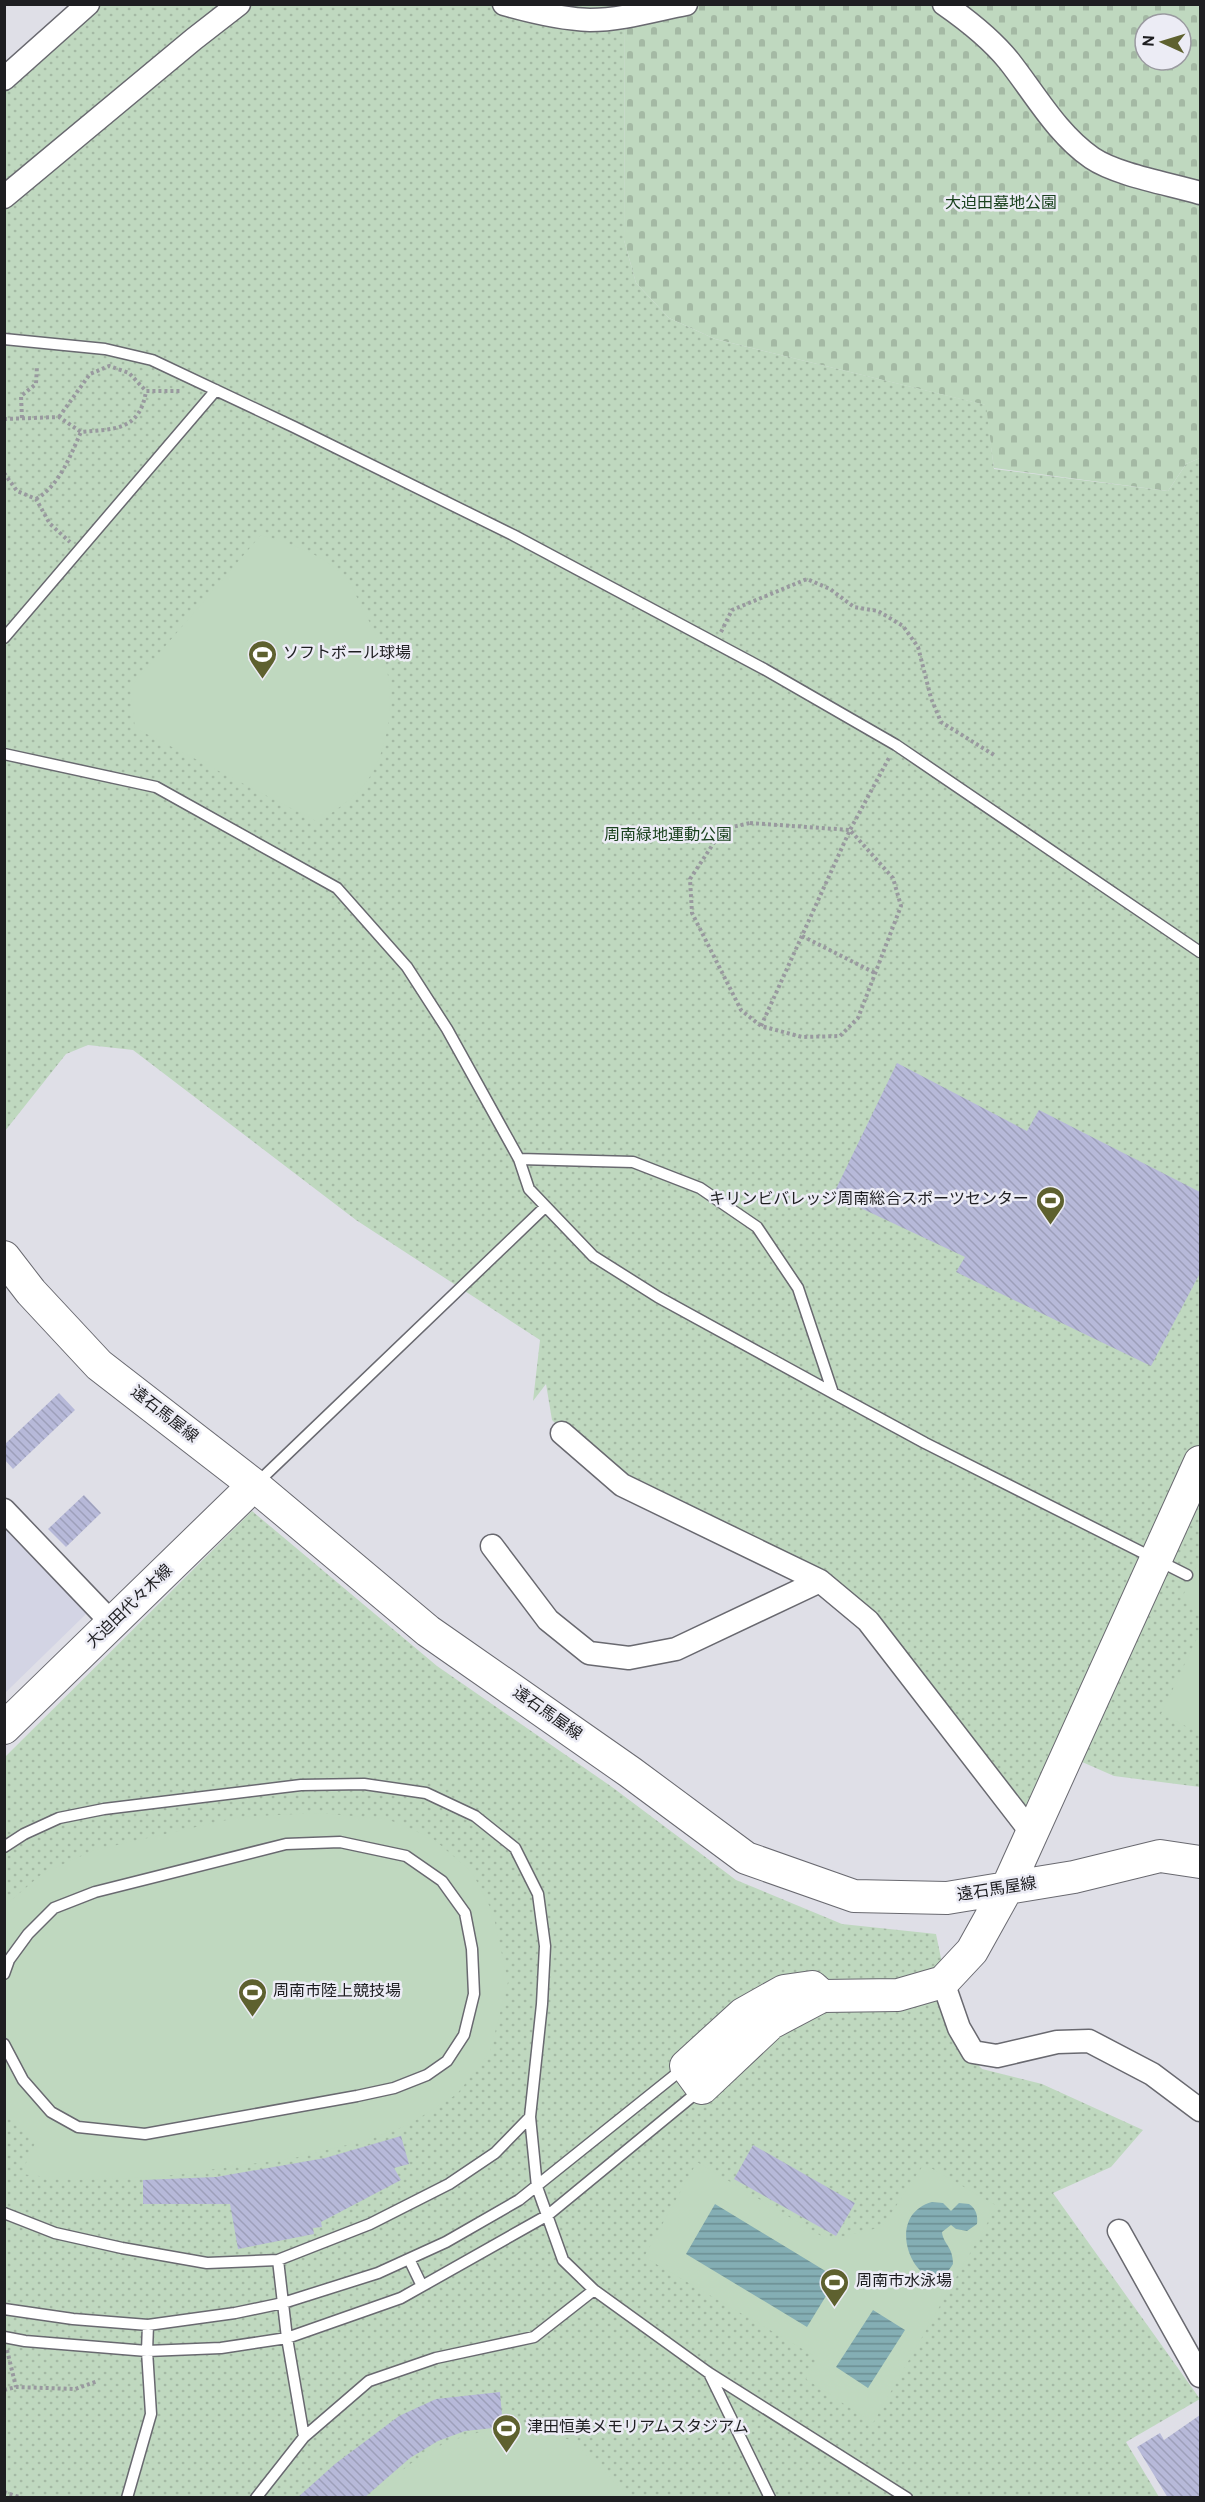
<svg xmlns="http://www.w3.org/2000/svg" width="1205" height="2502" font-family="Overpass,'Noto Sans JP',sans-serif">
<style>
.built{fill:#d3d4e4}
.cemetery{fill:url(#cemetery-stones);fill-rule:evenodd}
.park{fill:url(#park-dots)}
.garden{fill:#bfd8bf}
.water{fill:url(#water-rules)}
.building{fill:url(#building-back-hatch)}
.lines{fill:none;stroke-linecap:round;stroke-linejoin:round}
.lane-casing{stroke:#696970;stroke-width:13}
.street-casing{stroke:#696970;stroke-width:25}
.secondary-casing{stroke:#696970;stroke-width:34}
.path{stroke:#99999f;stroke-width:4;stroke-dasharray:3 3;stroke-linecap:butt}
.lane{stroke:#fff;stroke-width:10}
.street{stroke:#fff;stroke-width:22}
.secondary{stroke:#fff;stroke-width:32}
.labels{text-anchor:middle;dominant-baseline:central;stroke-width:5;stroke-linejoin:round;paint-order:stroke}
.park-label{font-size:16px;fill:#1a421e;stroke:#ececf5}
.poi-label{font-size:16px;fill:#1e1e21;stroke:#ececf5;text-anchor:start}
.street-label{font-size:16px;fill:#1e1e21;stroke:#ececf5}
</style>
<defs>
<pattern id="cemetery-stones" width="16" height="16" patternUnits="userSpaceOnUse" patternTransform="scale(1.5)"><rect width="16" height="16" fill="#bfd8bf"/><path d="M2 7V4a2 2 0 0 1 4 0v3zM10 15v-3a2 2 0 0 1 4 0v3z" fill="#a4b9a4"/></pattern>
<pattern id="park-dots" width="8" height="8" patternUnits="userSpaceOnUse" patternTransform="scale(1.5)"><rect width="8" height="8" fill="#bfd8bf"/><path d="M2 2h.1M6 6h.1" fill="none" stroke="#a4b9a4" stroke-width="1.8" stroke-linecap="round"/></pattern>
<pattern id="water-rules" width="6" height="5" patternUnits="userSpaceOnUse" patternTransform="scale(1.5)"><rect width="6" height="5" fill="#84aeb4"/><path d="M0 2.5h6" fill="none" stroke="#6b8d92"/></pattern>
<pattern id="building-back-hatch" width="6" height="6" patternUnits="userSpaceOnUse" patternTransform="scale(1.5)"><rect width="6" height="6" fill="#b7b9d9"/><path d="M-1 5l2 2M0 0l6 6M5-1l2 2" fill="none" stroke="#9d9fba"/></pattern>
</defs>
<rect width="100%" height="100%" fill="#dfdfe7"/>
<path class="built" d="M5,1527l82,86 -82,80z"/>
<path class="cemetery" d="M625,5h575v453l-14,6 -18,27 -174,-23 -9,-63 -270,-66 -46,-21 -33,-35 -12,-43zM1145,24h36v36h-36z"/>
<path class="park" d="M84,5h541l-1,235 12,43 33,35 46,21 271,66 8,64 174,22 18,-27 14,-6v1329l-86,-11 -50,-22 -32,77 -202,-242 -212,-104 -66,-65 -6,-36 -13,17 7,-61 -184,-120 -223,-170 -45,-5 -22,9 -61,77 -1,-1058z
M252,1511l185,155 175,121 124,93 106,44 94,10 23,111 23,24 60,15 101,46 -32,37 -58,26 147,206 -74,43 33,55 -1154,1v-741z"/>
<path class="garden" d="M261,535c30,9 63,19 85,43 6,7 11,20 15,28 11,20 22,42 26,64 7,36 1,85 -23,115 -12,15 -30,26 -46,37l-183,-94 -5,-41z
M1200,1559v51l-19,-10z
M1200,1632v101l-39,-19z
M318,1813l69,6 45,19 40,34 21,41 15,69 -18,70 -33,42 -49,31 -41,15 -73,18 -136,19 -83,3 -54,-6 15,-33 -31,-31v-202l2,-4 36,-31 52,-23 145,-33z
M697,2162l131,78 54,-13 42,-63 73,42 -124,217 -67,-44 12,-21 -174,-101z
M487,2430h45l39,10 54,52 3,5h-258l40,-33 36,-22z"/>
<path class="water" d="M932,2202l11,1 8,8 8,-8 10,1c7,5 9,11 8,20l-10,7 -11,-2 -5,-4 -9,7c1,12 11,14 11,32 -27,48 -78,-46 -21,-62z
M715,2204l122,74 -30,49 -121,-73z
M873,2310l32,20 -37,58 -32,-21z"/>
<path class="building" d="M897,1063l130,68 12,-21 161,82v81l-49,93 -195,-94 9,-15 -132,-62z
M59,1393l16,17 -62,59 -9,-10v-14z
M84,1495l17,18 -35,34 -18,-18z
M401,2136l8,28 -15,4 7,12 -80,42 1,5 -9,1 1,6 -76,15 -8,-45h-87v-24l73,-3 109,-19z
M753,2145l102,58 -19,33 -102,-57z
M500,2392l3,35 -38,4 -27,10 -28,17 -46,40h-67l38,-34 64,-48 37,-17z
M1200,2415v83h-32l-31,-51 23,-14 4,7z"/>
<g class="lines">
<defs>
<path id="lane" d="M4,339l101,10 47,11 142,67 219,108 251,134 132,76 304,207
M4,638l212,-248
M4,754l152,33 181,101 70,79 40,62 72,130 10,30 64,67 65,41 175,96 92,50 262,132
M519,1159l114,3 67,26 57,39 41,61 35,105
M257,1483l288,-276
M4,1847l20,-13 35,-16 45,-9 197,-24 63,-1 62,9 49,23 40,32 23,46 7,52 -3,58 -12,113 7,70 26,73 31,30 115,83 198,125
M4,1974l5,-14 19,-26 26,-26 41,-16 191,-48 54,-2 66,14 36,25 23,32 7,36 2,45 -10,41 -17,26 -20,14 -33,13 -37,8 -212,38 -67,-7 -27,-15 -28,-32 -19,-36
M4,2213l51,20 67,15 85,15 71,-3 92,-36 79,-40 46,-31 35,-36
M409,2259l13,27
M278,2260l9,78 17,99
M4,2309l69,10 75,6 87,-12 48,-10 95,-30 68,-31 73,-42 166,-133
M4,2337l21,4 122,10 74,-3 66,-10 114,-40 147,-83 152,-125
M709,2373l61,125
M127,2498l24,-84 -4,-63 1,-26
M256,2498l48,-61 65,-56 67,-23 98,-21 60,-47"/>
<path id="street" d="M504,4c28,8 57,15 86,16 32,0 65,-10 96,-16
M944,4c23,16 48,36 65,57 26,33 48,73 83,97 25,17 78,26 108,35
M4,79l84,-75
M4,197l190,-158 45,-35
M562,1433l60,52 198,96 48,40 163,211
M4,1510l109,114
M492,1546l56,74 41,33 40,5 47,-9 144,-68
M943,1982l16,46 14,24 24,4 60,-14 32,-1 63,33 48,36
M1119,2231l81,145"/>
<path id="secondary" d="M4,1257l27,35 68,73 155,120 174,146 202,141 116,86 108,38 93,2 127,-21 86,-21 40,6
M4,1728l250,-243
M822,1996l-10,-9 -28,4 -41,23 -57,52 16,22 69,-65 51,-27 76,-1 45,-13 29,-31 35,-63 193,-426"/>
</defs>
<use href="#lane" class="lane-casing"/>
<use href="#street" class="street-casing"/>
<use href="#secondary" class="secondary-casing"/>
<path class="path" d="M59,417l31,-43 19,-8 20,7 17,18h36
M22,418l-1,-22 15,-12 1,-18
M4,419l55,-2 22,15c33,-3 59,-1 65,-41
M4,473l13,18 19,8 14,25 20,18
M36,499c24,-14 34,-43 45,-67
M721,632l11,-22 75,-31 23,10 24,18 24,4 25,15 15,21 13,51 10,24 53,33
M750,823l100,7 43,48 8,28 -43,112 -18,18 -38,1 -41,-11 -20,-16 -49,-97 -2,-34 33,-50z
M802,936l73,37
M761,1026l89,-196 40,-74
M7,2350l9,37
M4,2390l12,-3 59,2 23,-8
M4,2492l18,6"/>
<use href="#lane" class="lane"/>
<use href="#street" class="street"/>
<use href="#secondary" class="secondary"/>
</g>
<defs>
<symbol id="stadium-pin" viewBox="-11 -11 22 30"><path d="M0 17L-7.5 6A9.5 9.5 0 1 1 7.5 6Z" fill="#5e612f" stroke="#ececf5"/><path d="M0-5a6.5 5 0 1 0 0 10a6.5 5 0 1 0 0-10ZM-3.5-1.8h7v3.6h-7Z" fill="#fff"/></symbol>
</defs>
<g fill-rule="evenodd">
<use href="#stadium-pin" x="246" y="638" width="33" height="45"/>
<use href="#stadium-pin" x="1034" y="1184" width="33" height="45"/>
<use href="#stadium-pin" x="236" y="1976" width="33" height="45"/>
<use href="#stadium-pin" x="818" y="2266" width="33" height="45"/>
<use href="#stadium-pin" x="490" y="2412" width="33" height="45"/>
</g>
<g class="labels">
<g class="park-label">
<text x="1001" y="204">大迫田墓地公園</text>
<text x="668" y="836">周南緑地運動公園</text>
</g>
<g class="poi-label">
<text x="283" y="654">ソフトボール球場</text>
<text x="1029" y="1200" text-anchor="end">キリンビバレッジ周南総合スポーツセンター</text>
<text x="273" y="1992">周南市陸上競技場</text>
<text x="856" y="2282">周南市水泳場</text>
<text x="527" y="2428">津田恒美メモリアムスタジアム</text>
</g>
<g class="street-label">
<text transform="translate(164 1415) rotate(38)">遠石馬屋線</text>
<text transform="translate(130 1607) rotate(-44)">大迫田代々木線</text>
<text transform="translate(547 1714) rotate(35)">遠石馬屋線</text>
<text transform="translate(997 1890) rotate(-9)">遠石馬屋線</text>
</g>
</g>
<rect width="1205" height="2502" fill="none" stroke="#1e1e21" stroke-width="12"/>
<g transform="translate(1163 42) rotate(274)"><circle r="28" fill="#ececf5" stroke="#9a9aa0" stroke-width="1.5"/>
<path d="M0-4.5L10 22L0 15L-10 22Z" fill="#5e612f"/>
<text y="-9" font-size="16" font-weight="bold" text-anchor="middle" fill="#1e1e21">N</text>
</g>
</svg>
